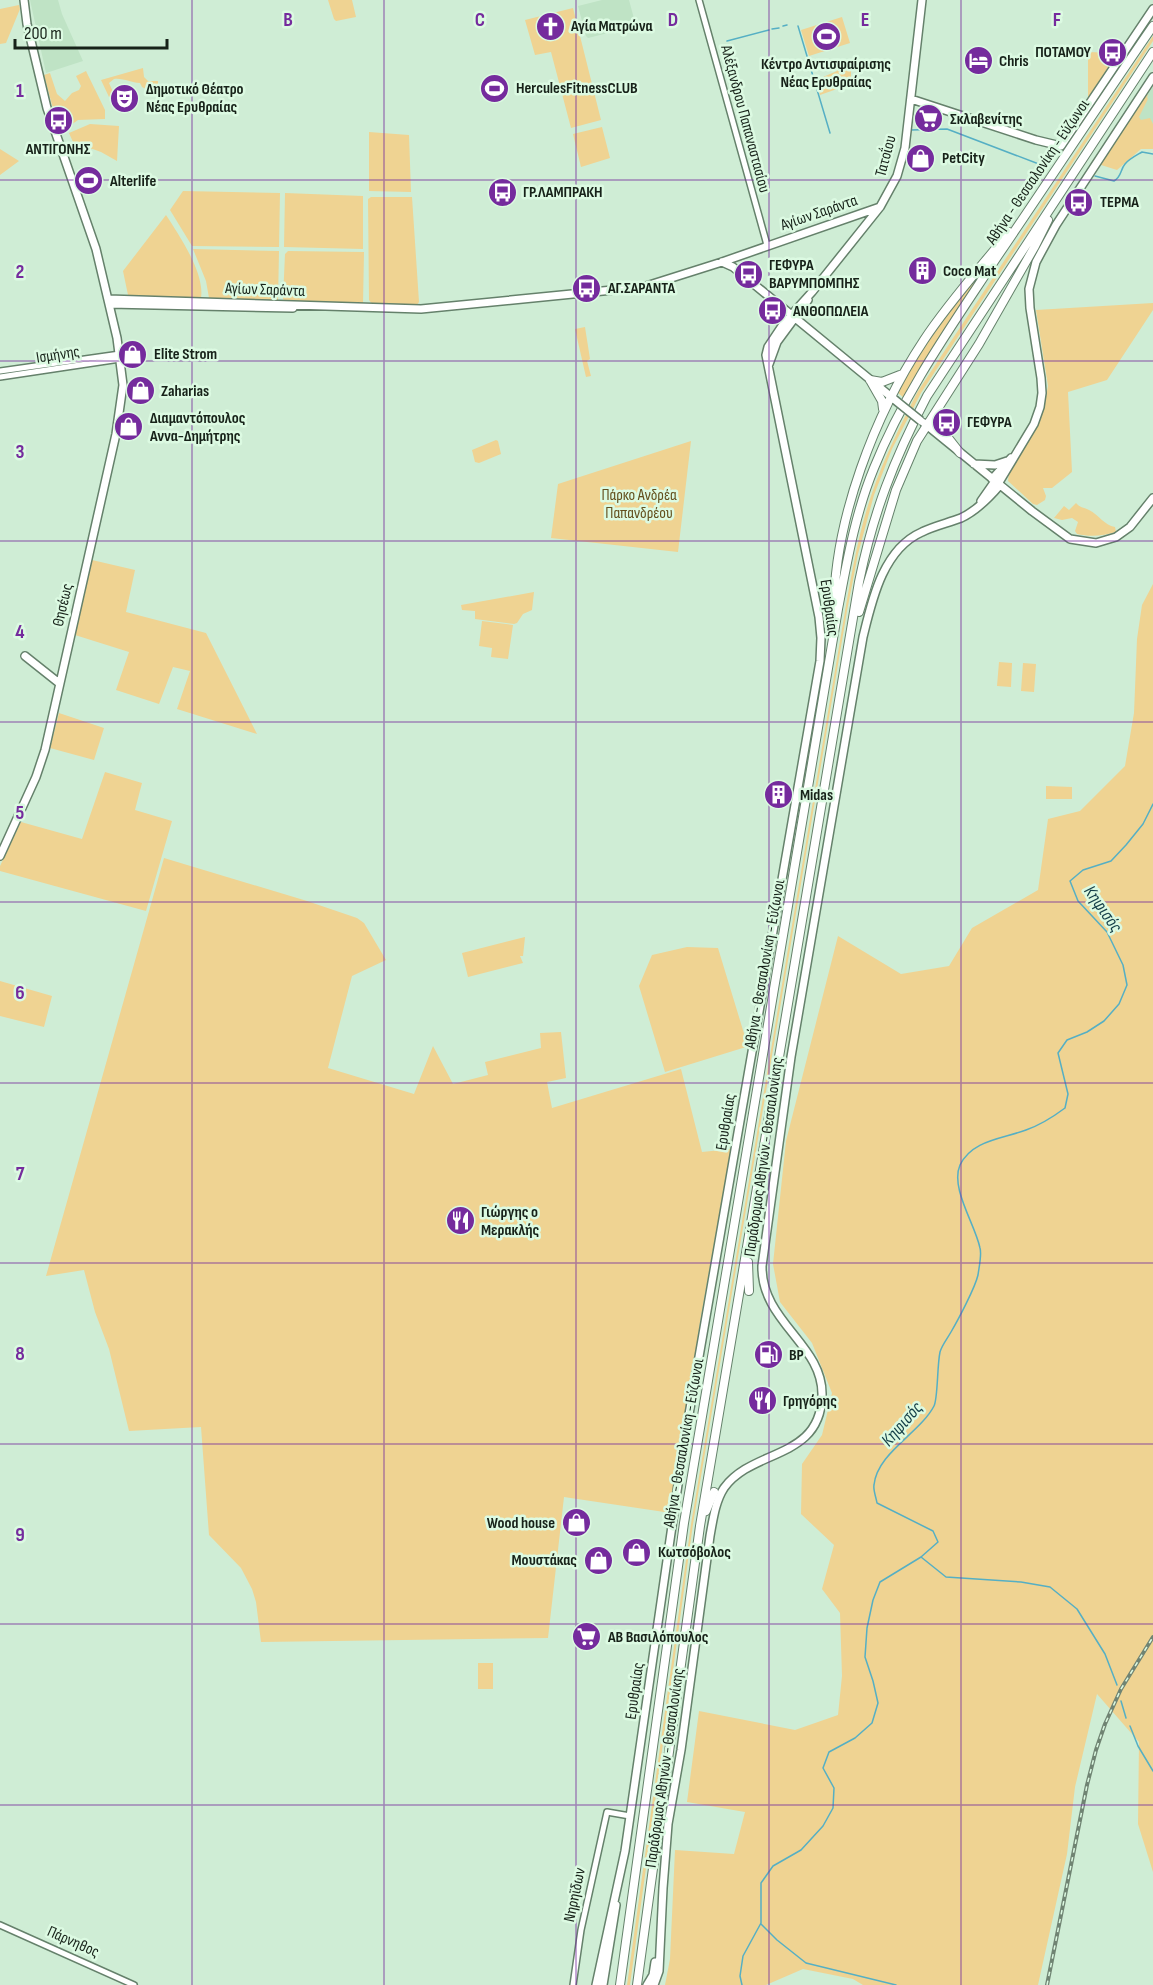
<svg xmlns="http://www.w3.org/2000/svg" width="1153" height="1985" font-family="'Sofia Sans Condensed',sans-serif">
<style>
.built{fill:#bfe3c5}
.green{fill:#efd392}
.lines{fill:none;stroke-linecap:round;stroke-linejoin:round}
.stream{stroke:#55afc4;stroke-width:1.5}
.minor-casing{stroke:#65816b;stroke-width:8}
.major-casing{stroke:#65816b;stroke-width:10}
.highway-casing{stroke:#65816b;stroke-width:10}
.minor{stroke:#fff;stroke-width:5}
.major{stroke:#fff;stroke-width:7}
.highway{stroke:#fff;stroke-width:8}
.rail-casing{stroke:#708473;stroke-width:4}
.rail{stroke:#dcfae2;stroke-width:1.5;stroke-dasharray:4.5;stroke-linecap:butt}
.major-bridge-casing{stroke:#65816b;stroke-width:10;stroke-linecap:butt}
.major-bridge{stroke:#fff;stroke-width:7}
.grid{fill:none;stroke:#752b9d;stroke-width:1.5;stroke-opacity:0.55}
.labels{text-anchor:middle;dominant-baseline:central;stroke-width:5;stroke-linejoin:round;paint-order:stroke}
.poi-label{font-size:16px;font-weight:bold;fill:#172219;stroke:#dcfae2;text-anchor:start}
.street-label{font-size:16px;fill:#172219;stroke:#dcfae2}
.park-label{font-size:16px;fill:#64501e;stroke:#dcfae2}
.water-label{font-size:18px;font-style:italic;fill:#143e47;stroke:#dcfae2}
.grid-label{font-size:20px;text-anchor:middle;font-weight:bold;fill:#752b9d;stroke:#dcfae2;stroke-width:5;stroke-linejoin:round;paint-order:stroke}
</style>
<rect width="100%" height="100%" fill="#cfedd5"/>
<path class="built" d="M30,0h28l4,14 21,47 -37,12z
M602,0h27l7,26 -48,12 -2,-2 -8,-30z
M1153,79v46l-26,-6z"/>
<path class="green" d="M328,0h24l4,17 -20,4 -2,-2z
M19,5l1,4 -14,34 -6,1v-35z
M573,8l28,112 -30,8 -20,-76 -16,3 -10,-35z
M842,17l8,26 -41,13 -8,-26z
M1153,36v5l-232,352 -29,56 -18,46 -16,59 -11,57 -154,913 -63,461h-3l64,-461 154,-913c7,-40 14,-80 27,-118 12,-35 29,-69 46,-102z
M1088,52l28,1 1,1 -29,44z
M851,66v18l-31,11 -4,-15 21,-9v-3z
M143,68l1,9 4,4h10v4h-6l-6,4 -4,-2 -2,-4c-9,0 -16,-5 -26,-4l-5,4 5,11 -5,3 -8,-17z
M86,71l19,39v9l-27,1 -7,5 -16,-9 -11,-41 6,-2 7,21 8,7 7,-8 7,-3 2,-4 -5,-10z
M1145,93l3,2 -1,2 1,2 -9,18 2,3 9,-2 3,6v25h-12l-24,21 -19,-6z
M90,124l29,2 -2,35 -16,-9 -28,-10 -4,-9z
M602,127l8,31 -29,9 -8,-33z
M369,132l40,3 2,57 -42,-1z
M0,149l19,12 -19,14z
M183,191l97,2 -1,54 -87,-1 -22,-36z
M285,193l78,3v53l-79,-2z
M371,197h41l7,105 -2,3 -45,-1 -3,-4 -1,-101z
M166,215c13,20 39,58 35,83l-72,-2 -1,-1 -5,-24z
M193,249l86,2 -1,51 -69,-4 -3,-17z
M288,251l76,1 -1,52 -77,-3 -3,-2 2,-45z
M993,257l-62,93 -27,48 -7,-6c27,-49 61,-91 96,-135z
M1153,303v7l-46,70 -39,12 4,80 -20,16h-9l3,8 -1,4 -8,5 -4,-1 -25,-23 1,-9 26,-41 9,-24 4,-21 -12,-76z
M585,327l5,32 -3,2 4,15 -5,1 -11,-48z
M496,440l2,1 3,13 -22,9 -4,-1 -3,-12z
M691,441l-13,111 -127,-14 7,-54z
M1076,503c4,5 7,4 13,7 10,5 15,15 26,17l1,5c-13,4 -26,5 -39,2l-2,-3 3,-9 -6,-4 -10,2 -8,-2 10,-12 5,4z
M92,560l43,10 -9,42 80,21 51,101 -80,-25 13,-38 -17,-4 -14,37 -43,-14 13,-38 -54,-17z
M1153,584v1288l-15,-48 1,-82 -42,-48 -22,93 -8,67 -29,131h-175l-10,-6 -50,-10 -37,16h-101l5,-26 5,-109 59,4 11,-42 -58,-10 12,-91 96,19 43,-15 4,-39 -2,-63 -18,-24 12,-44 -33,-31 1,-50 20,-29 10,-42 -20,-50 -32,-41 -7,-38 13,-123 52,-205 63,38 48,-8 23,-38 66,-38 10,-71 32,-8 45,-45 9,-53 3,-74 5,-34z
M534,592l-2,18 -9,4 -6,9 -3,1 -39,-5v-8l-13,-1 -1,-5z
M482,621l31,4 -5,34 -17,-2 1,-9 -13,-2z
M999,662l13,1 -1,24 -14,-1z
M1023,663l13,1 -2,28 -13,-1z
M59,713l45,15 -10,32 -44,-12z
M105,772l37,11 -7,27 37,11 -26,90 -146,-40v-5l21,-44 61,17z
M1046,786l26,1v12h-26z
M164,858l143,43 50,17 7,5 22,37 -34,16 -24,92 86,26 19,-48 20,38 35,-9 -3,-13 56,-14 -1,-15 21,-1 5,46 -19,4 5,26 129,-39 21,83 29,-3 -30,167 -30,197 -107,-16 -16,141 -287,4 -5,-40 -4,-13 -11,-21 -32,-33 -8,-108 -72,4 -20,-82 -14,-37 -11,-42 -38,6z
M525,937l-2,19h-3l3,7 -55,14 -6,-24z
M687,947l31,1 28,92v7l-81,25 -26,-86 13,-31z
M0,981l52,15 -8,31 -44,-11z
M478,1663h15v26h-15z"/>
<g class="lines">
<path class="stream" d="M783,26l4,-1
M798,26l32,107
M772,29l7,-1
M727,41l42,-11
M911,130l36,-1 97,37
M1095,176l19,5c8,-5 6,-11 11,-17 4,-5 12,-9 17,-12l11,2
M921,1557l25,20 75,5 29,5 27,22 28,45 12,31
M1121,1701l5,17
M1130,1726l8,20 15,25
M761,1924l16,16 29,23 90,22
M742,1985l-2,-9 3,-20 18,-33v-40l12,-17 28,-16 22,-24 10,-18 1,-20 -11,-20 6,-16 26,-14 17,-15 6,-20 -5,-22 -8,-24 2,-29 6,-28 7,-18 41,-25 17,-15 -5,-11 -56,-28c-1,-6 -4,-13 -3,-18 3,-32 46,-52 60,-79 4,-8 3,-40 6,-54 2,-7 7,-13 11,-20 7,-12 24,-44 27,-57 1,-8 4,-20 2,-27 -5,-24 -30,-60 -20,-83 12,-25 42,-26 66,-35 14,-5 27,-13 39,-22l3,-14 -10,-41 9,-13 20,-8 17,-11 15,-17 8,-19 -4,-20 -16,-33 -29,-31 -8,-20 13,-11 28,-9 15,-16 17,-21 10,-20"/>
<defs>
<path id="minor" d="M699,0l68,245
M0,371l120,-17
M0,377l120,-18
M0,1925l134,60
M573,1985l8,-55 26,-118 23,4"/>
<path id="major" d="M911,99l125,41 25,6 92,-137
M722,262l11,5 162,133
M108,299l313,10 222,-22 79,-25 158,-55
M110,304l183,4
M769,364l8,-22 31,-42
M924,423l108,88 38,28 26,4 20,-6 14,-10 23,-29
M974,464l21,1 12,-4
M992,479l19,-21
M998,484l36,-60 6,-17 2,-14 -1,-15 -11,-70 -1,-19 7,-27 20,-37 97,-148
M981,501l14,-20
M25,656l34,27
M0,856l36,-79 9,-27 71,-316 7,-49 -6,-47 -21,-89 -49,-141 -20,-84 -3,-24
M596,1985l29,-134 59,-408 136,-782 1,-23 -2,-21 -53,-262 2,-8 16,-24 28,-31 68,-85 17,-31 8,-28 17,-148
M603,1985l13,-80
M647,1985l6,-10 2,-13
M654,1985l5,-14 4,-83 5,-64 13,-74 29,-214c3,-16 5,-34 14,-48 29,-40 96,-28 98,-92 2,-51 -61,-74 -60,-130l29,-209 72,-420c9,-37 20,-88 59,-105 12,-6 26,-9 39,-14 15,-7 28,-20 39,-33"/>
<path id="highway" d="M870,380l12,21 1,8
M870,380l12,2 18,-7
M936,412l2,13 22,28
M834,610c0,-90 41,-196 90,-270 25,-38 57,-73 85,-108
M859,612l37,-122 21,-49 62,-97 56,-98 13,-26
M748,1262l1,29
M706,1511l8,-19
M620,1985l64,-462 154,-914c9,-47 17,-95 36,-141 30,-75 77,-141 121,-208 53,-78 105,-157 158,-234
M637,1985l63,-459 159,-944c14,-69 35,-123 68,-186l226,-344"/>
</defs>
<use href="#minor" class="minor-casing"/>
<use href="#major" class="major-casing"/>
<use href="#highway" class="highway-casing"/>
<use href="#minor" class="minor"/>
<use href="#major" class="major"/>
<use href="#highway" class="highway"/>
<defs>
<path id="rail" d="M1047,1985l40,-200 9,-35 9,-26 16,-35 32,-52"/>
</defs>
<use href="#rail" class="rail-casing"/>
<use href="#rail" class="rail"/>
<defs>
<path id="major-bridge" d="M895,400l26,21"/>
</defs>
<use href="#major-bridge" class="major-bridge-casing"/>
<use href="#major-bridge" class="major-bridge"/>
</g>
<path class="grid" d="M192,0v1985M384,0v1985M576,0v1985M769,0v1985M961,0v1985M0,180h1153M0,361h1153M0,541h1153M0,722h1153M0,902h1153M0,1083h1153M0,1263h1153M0,1444h1153M0,1624h1153M0,1805h1153"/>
<defs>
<symbol id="church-disc" viewBox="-11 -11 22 22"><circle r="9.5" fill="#752b9d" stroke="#dcfae2"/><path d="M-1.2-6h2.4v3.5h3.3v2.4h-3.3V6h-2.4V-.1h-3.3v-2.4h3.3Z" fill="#fff"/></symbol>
<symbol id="stadium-disc" viewBox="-11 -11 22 22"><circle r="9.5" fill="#752b9d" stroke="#dcfae2"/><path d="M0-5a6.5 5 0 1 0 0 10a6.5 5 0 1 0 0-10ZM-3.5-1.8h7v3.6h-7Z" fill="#fff"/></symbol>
<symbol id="bus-disc" viewBox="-11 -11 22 22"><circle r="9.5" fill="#752b9d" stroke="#dcfae2"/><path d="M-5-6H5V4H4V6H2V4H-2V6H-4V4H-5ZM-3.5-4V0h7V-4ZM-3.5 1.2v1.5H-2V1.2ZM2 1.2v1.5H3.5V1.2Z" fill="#fff"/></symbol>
<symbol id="hotel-disc" viewBox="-11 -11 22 22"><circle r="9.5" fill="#752b9d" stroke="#dcfae2"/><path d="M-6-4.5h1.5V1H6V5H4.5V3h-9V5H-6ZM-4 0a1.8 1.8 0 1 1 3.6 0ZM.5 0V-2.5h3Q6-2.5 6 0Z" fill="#fff"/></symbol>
<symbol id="theatre-disc" viewBox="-11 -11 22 22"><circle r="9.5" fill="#752b9d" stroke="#dcfae2"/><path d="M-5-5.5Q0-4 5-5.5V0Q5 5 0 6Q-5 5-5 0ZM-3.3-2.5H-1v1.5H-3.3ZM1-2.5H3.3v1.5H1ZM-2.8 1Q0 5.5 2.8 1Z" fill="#fff"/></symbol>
<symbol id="supermarket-disc" viewBox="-11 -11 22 22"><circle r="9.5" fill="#752b9d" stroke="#dcfae2"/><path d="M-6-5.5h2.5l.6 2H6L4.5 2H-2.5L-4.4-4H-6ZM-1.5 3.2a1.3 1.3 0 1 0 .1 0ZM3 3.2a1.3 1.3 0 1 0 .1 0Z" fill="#fff"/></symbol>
<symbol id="shop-disc" viewBox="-11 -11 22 22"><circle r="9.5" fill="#752b9d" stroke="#dcfae2"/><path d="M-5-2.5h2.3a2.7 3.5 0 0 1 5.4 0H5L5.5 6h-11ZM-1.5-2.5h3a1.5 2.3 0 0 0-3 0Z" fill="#fff"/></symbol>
<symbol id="building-disc" viewBox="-11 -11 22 22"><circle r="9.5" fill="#752b9d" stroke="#dcfae2"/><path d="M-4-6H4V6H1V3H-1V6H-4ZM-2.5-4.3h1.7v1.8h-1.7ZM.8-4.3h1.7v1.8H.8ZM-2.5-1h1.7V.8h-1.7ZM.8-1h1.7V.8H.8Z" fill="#fff"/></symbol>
<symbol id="restaurant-disc" viewBox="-11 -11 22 22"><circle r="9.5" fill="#752b9d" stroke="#dcfae2"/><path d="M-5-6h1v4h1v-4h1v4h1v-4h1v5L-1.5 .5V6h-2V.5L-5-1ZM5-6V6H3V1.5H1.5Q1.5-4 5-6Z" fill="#fff"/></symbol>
<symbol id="fuel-disc" viewBox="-11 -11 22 22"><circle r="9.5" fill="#752b9d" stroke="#dcfae2"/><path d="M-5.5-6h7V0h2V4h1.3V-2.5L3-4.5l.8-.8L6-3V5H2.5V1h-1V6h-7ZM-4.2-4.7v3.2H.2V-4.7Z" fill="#fff"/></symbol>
</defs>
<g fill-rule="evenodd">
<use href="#church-disc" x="534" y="10" width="33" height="33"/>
<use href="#stadium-disc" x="810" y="20" width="33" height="33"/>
<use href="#bus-disc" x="1096" y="36" width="33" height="33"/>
<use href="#hotel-disc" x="962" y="44" width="33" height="33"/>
<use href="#stadium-disc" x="478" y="72" width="33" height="33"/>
<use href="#theatre-disc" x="108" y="82" width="33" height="33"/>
<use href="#supermarket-disc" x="912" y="102" width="33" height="33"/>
<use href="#bus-disc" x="42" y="104" width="33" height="33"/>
<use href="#shop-disc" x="904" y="142" width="33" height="33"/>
<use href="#stadium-disc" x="72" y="164" width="33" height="33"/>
<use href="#bus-disc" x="486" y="176" width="33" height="33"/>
<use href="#bus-disc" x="1062" y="186" width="33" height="33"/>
<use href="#building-disc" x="906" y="254" width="33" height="33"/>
<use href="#bus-disc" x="732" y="258" width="33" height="33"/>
<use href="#bus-disc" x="570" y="272" width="33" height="33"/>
<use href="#bus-disc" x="756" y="294" width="33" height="33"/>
<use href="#shop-disc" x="116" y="338" width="33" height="33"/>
<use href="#shop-disc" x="124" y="374" width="33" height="33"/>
<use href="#bus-disc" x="930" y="406" width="33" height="33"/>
<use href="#shop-disc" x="112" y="410" width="33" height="33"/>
<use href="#building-disc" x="762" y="778" width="33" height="33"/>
<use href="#restaurant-disc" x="444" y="1204" width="33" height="33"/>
<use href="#fuel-disc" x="752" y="1338" width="33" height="33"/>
<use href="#restaurant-disc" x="746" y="1384" width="33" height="33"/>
<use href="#shop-disc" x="560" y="1506" width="33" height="33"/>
<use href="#shop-disc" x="620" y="1536" width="33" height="33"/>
<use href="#shop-disc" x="582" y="1544" width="33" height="33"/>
<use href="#supermarket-disc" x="570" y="1620" width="33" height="33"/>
</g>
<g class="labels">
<g class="poi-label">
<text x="571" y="26">Αγία Ματρώνα</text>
<text x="1091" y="52" text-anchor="end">ΠΟΤΑΜΟΥ</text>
<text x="999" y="61">Chris</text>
<text x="826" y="64" text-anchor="middle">Κέντρο Αντισφαίρισης<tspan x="826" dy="18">Νέας Ερυθραίας</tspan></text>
<text x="516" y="88">HerculesFitnessCLUB</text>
<text x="146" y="89">Δημοτικό Θέατρο<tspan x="146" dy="18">Νέας Ερυθραίας</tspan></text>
<text x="950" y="119">Σκλαβενίτης</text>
<text x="58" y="149" text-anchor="middle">ΑΝΤΙΓΟΝΗΣ</text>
<text x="942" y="158">PetCity</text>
<text x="110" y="181">Alterlife</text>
<text x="523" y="192">ΓΡ.ΛΑΜΠΡΑΚΗ</text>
<text x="1100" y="202">ΤΕΡΜΑ</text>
<text x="769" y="265">ΓΕΦΥΡΑ<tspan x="769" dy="18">ΒΑΡΥΜΠΟΜΠΗΣ</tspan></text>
<text x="943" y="271">Coco Mat</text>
<text x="608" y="288">ΑΓ.ΣΑΡΑΝΤΑ</text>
<text x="793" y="311">ΑΝΘΟΠΩΛΕΙΑ</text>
<text x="154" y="354">Elite Strom</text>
<text x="161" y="391">Zaharias</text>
<text x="150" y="418">Διαμαντόπουλος<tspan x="150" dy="18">Αννα-Δημήτρης</tspan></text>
<text x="967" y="422">ΓΕΦΥΡΑ</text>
<text x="800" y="795">Midas</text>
<text x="481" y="1212">Γιώργης ο<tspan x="481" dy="18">Μερακλής</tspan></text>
<text x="789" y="1355">BP</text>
<text x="783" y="1401">Γρηγόρης</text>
<text x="555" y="1523" text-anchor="end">Wood house</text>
<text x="658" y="1552">Κωτσόβολος</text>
<text x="577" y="1560" text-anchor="end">Μουστάκας</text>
<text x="608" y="1637">ΑΒ Βασιλόπουλος</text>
</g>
<g class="street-label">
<text transform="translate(745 119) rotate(75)">Αλέξανδρου Παπαναστασίου</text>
<text transform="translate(886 156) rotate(-75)">Τατοΐου</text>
<text transform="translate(1038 172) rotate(-56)">Αθήνα - Θεσσαλονίκη - Εύζωνοι</text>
<text transform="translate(819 213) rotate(-19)">Αγίων Σαράντα</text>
<text transform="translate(265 290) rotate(2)">Αγίων Σαράντα</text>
<text transform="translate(58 355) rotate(-9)">Ισμήνης</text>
<text transform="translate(63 605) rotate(-77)">Θησέως</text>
<text transform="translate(829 608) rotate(82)">Ερυθραίας</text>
<text transform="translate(765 964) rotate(-80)">Αθήνα - Θεσσαλονίκη - Εύζωνοι</text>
<text transform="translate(726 1122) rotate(-81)">Ερυθραίας</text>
<text transform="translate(764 1157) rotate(-82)">Παράδρομος Αθηνών - Θεσσαλονίκης</text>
<text transform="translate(684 1443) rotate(-80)">Αθήνα - Θεσσαλονίκη - Εύζωνοι</text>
<text transform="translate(635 1691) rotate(-82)">Ερυθραίας</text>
<text transform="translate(665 1768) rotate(-82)">Παράδρομος Αθηνών - Θεσσαλονίκης</text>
<text transform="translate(575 1895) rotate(-78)">Νηρηϊδων</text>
<text transform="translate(73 1942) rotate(24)">Πάρνηθος</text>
</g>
<g class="park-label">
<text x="639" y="495">Πάρκο Ανδρέα<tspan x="639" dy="18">Παπανδρέου</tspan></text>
</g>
<g class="water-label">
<text transform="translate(1103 909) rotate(55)">Κηφισός</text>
<text transform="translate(902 1424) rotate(-49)">Κηφισός</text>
</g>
</g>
<g class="grid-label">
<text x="288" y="26">B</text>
<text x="480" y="26">C</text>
<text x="673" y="26">D</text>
<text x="865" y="26">E</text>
<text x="1057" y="26">F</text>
<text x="20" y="97">1</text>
<text x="20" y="278">2</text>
<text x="20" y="458">3</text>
<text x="20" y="638">4</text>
<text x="20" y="819">5</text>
<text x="20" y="999">6</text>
<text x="20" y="1180">7</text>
<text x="20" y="1360">8</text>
<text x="20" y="1541">9</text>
</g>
<path d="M15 39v9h152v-9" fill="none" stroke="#172219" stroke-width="3"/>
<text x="24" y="39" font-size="18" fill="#172219" stroke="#dcfae2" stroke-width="4.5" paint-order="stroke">200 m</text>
</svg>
